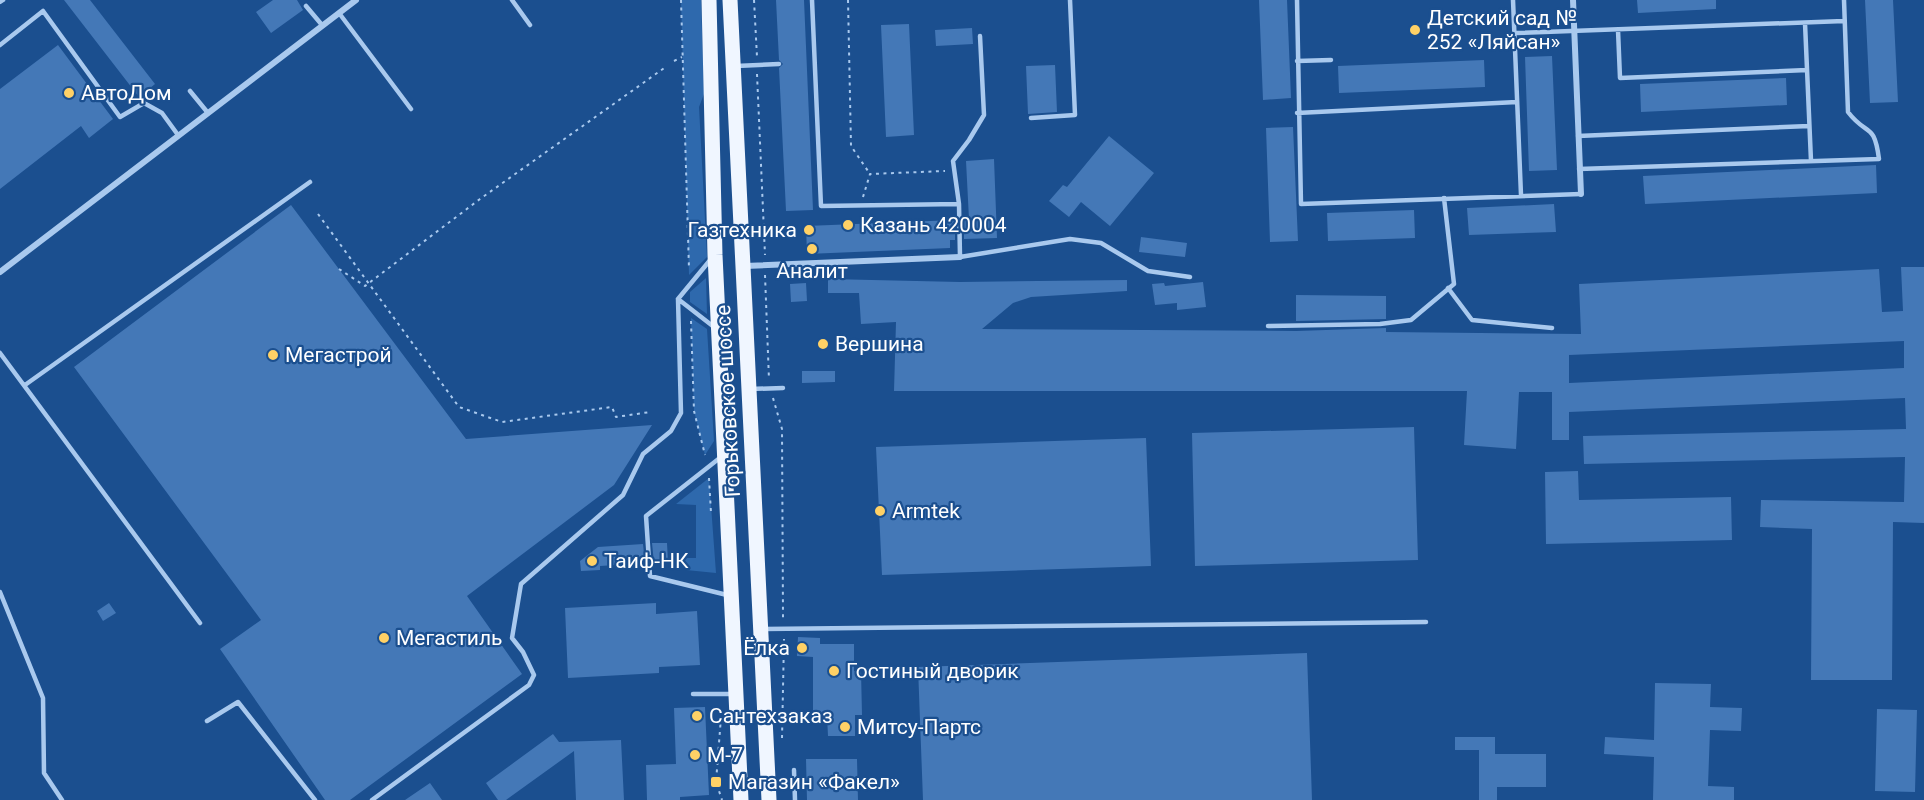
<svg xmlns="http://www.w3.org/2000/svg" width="1924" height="800" font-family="Roboto,sans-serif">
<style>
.grass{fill:#2e69ad}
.building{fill:#4478b7;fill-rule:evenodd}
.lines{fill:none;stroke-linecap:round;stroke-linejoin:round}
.path{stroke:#a9c9ee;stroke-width:2;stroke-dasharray:3 4.5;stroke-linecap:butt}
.lane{stroke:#a9c9ee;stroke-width:4.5}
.street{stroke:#a9c9ee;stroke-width:6}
.primary{stroke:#f0f6ff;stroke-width:15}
.poi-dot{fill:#ffd166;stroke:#1b4f8f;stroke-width:2}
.labels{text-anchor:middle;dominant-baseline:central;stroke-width:4.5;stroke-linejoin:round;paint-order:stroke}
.poi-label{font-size:21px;fill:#fff;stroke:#1b4f8f;text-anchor:start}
.street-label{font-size:21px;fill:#fff;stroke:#1b4f8f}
</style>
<rect width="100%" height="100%" fill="#1b4f8f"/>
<path class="grass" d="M681,0h20l3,94 -5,13 8,150 -18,18z
M706,278l1,36 -17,-12v-10z
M691,318l16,11 7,112 -9,14 -11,-44z
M709,478l7,95 -30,-3 -10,-12h20v-53l-20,-1z"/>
<path class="building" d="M64,0h26l65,84 -16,13z
M273,0h24l6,10 -32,23 -15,-21z
M776,0h28l9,210 -27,1 -7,-143 4,-4 -4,-4z
M1259,0h28l4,98 -28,2z
M1637,0h79v9l-78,4z
M1865,0h28l5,102 -28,1z
M909,24l5,111 -28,2 -5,-112z
M972,28l1,16 -37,2 -1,-16z
M58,45l55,74 -24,19 -8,-12 -81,63v-100z
M1552,56l5,114 -28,1 -4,-114z
M1484,60l1,27 -146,6 -1,-27z
M1055,65l2,47 -29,2 -2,-48z
M1786,78l1,27 -146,7 -1,-28z
M1293,127l5,114 -28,1 -4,-114z
M1109,136l45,37 -44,53 -29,-24 -12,15 -20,-16 14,-16 4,2z
M994,159l3,79 -33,1v-20h5l-3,-58z
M1876,165l1,28 -232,11 -2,-28z
M1554,204l2,28 -87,3 -2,-27z
M291,205l175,234 186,-14 -38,60 -147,111 55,78 -172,126h-25l-105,-151 41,-29 -187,-253z
M1414,210l1,28 -87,3 -1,-28z
M955,220v20h-5v8l-143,6 -1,-28z
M1141,237l46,6 -2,14 -46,-5z
M1901,267h23v256l-31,-1 -1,158h-81l1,-151 -52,-2 1,-27 143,2 1,-45 -321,7 -1,-28 323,-7 -1,-31 -336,14v28h-17v-48h-33l-3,57 -52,-4 3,-54h-573l2,-69 -35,2 -2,-31h-31v-14l132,3 167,-2v11l-96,6 -18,6 -31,26 314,2 90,-3v4l195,2 -2,-50 300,-15 3,43 21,-1zM1904,341v27l-335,15v-28z
M1203,282l3,25 -29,3v-7l-22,2 -3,-21 12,-1 1,3z
M806,283l1,18 -16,1 -1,-18z
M1296,295l90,1v23l-90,2z
M802,371h33v11l-33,1z
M1414,427l4,133 -223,6 -3,-133z
M1146,438l5,128 -269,9 -6,-128z
M1578,471l1,29 152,-3 1,43 -186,4 -1,-72z
M652,543h15l1,19 -14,1z
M643,544l2,19 -45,3v4l-19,1 -1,-10 18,-14z
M109,603l7,10 -13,8 -6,-10z
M656,603v11l41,-3 3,54 -41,2v6l-91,5 -3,-70z
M798,637l22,1v6h34v27h7l1,44h-7v21h-27l-1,-20h-14v-59l-16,-1z
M1307,653l5,147h-389l-5,-133z
M1655,683l56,1 -1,23 32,1 -1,23 -31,-1 -2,56 26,1v13h-81l1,-43 -50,-3 1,-17 49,3z
M705,707l4,88 -29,2v3h-33l-1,-35 30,-1 -2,-56z
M1877,709l40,1 -2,82 -40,-1z
M553,734l6,8 62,-2 3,60h-48l-2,-49 -68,49h-8l-12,-17z
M1455,737h40v17h51v33h-49v13h-18v-50h-24z
M806,759h51l1,41h-51z
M430,783l12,17h-37z"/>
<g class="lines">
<path class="path" d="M681,0l8,269
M754,0l3,57
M848,0l3,146 19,28
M674,61l8,-4
M757,74l8,181
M863,197l7,-23 75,-3
M318,214l141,193 43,15 110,-15 4,10 34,-5
M339,269l26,17 115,-87 187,-133
M765,275l4,105
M691,321l3,90 11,44
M773,398l9,31 1,189
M709,478l2,35
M721,717l-5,65 6,18
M782,738l2,-99"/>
<path class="lane" d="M512,0l18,25
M812,0l9,206 138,-2 1,53 110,-18 31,4 47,28 42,6
M1297,0l4,204 280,-10
M1513,0l8,195
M0,2l3,-2
M306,6l16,19
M339,13l72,96
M1805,23l6,138
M1618,30l2,48 187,-8
M1516,33l328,-12
M0,45l43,-34 77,106 24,-14 18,10 16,22
M1297,61l34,-1
M736,66l43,-2
M190,91l18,22
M1297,113l220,-11
M1031,118l44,-3 -5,-115
M1578,136l231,-10
M1579,169l300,-10c-5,-38 -12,-22 -31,-47l-4,-112
M959,204l-6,-43 16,-21 15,-25 -4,-79
M1448,288l24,32 80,8
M678,299l36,28
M1268,326l112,-2 31,-4 43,-36 -10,-86
M0,353l200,270
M25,385l285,-203
M750,389l33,-1
M721,457l-75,59 4,60 77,19
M0,592l43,106 1,75 18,27
M764,629l662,-7
M693,694h40
M207,721l31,-19 77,98
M794,770l1,30
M372,800l157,-115 5,-10 -11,-23 -11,-14 9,-54 102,-89 20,-41 28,-23 10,-18 -3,-114 33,-40"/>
<path class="street" d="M1573,0l8,194
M745,266l215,-9
M0,272l356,-272"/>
<path class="primary" d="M709,0l6,255 26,545
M730,0l39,800"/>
</g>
<g class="poi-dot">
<circle cx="1415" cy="30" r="6"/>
<circle cx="69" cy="93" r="6"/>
<circle cx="848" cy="225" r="6"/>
<circle cx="809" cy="230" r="6"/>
<circle cx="812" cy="249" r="6"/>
<circle cx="823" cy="344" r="6"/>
<circle cx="273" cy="355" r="6"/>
<circle cx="880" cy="511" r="6"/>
<circle cx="592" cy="561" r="6"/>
<circle cx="384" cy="638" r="6"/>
<circle cx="802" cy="648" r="6"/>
<circle cx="834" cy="671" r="6"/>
<circle cx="697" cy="716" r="6"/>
<circle cx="845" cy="727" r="6"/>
<circle cx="695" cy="755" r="6"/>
<rect x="710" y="776" width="12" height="12" rx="3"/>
</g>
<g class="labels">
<g class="poi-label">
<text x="1427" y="18">Детский сад №<tspan x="1427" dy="24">252 «Ляйсан»</tspan></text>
<text x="81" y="93">АвтоДом</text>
<text x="860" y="225">Казань 420004</text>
<text x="797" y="230" text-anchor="end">Газтехника</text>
<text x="812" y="271" text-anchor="middle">Аналит</text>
<text x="835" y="344">Вершина</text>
<text x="285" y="355">Мегастрой</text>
<text x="892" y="511">Armtek</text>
<text x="604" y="561">Таиф-НК</text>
<text x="396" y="638">Мегастиль</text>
<text x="790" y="648" text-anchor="end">Ёлка</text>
<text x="846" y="671">Гостиный дворик</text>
<text x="709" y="716">Сантехзаказ</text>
<text x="857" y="727">Митсу-Партс</text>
<text x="707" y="755">М-7</text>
<text x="728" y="782">Магазин «Факел»</text>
</g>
<g class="street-label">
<text transform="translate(728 401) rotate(-93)">Горьковское шоссе</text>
</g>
</g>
</svg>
